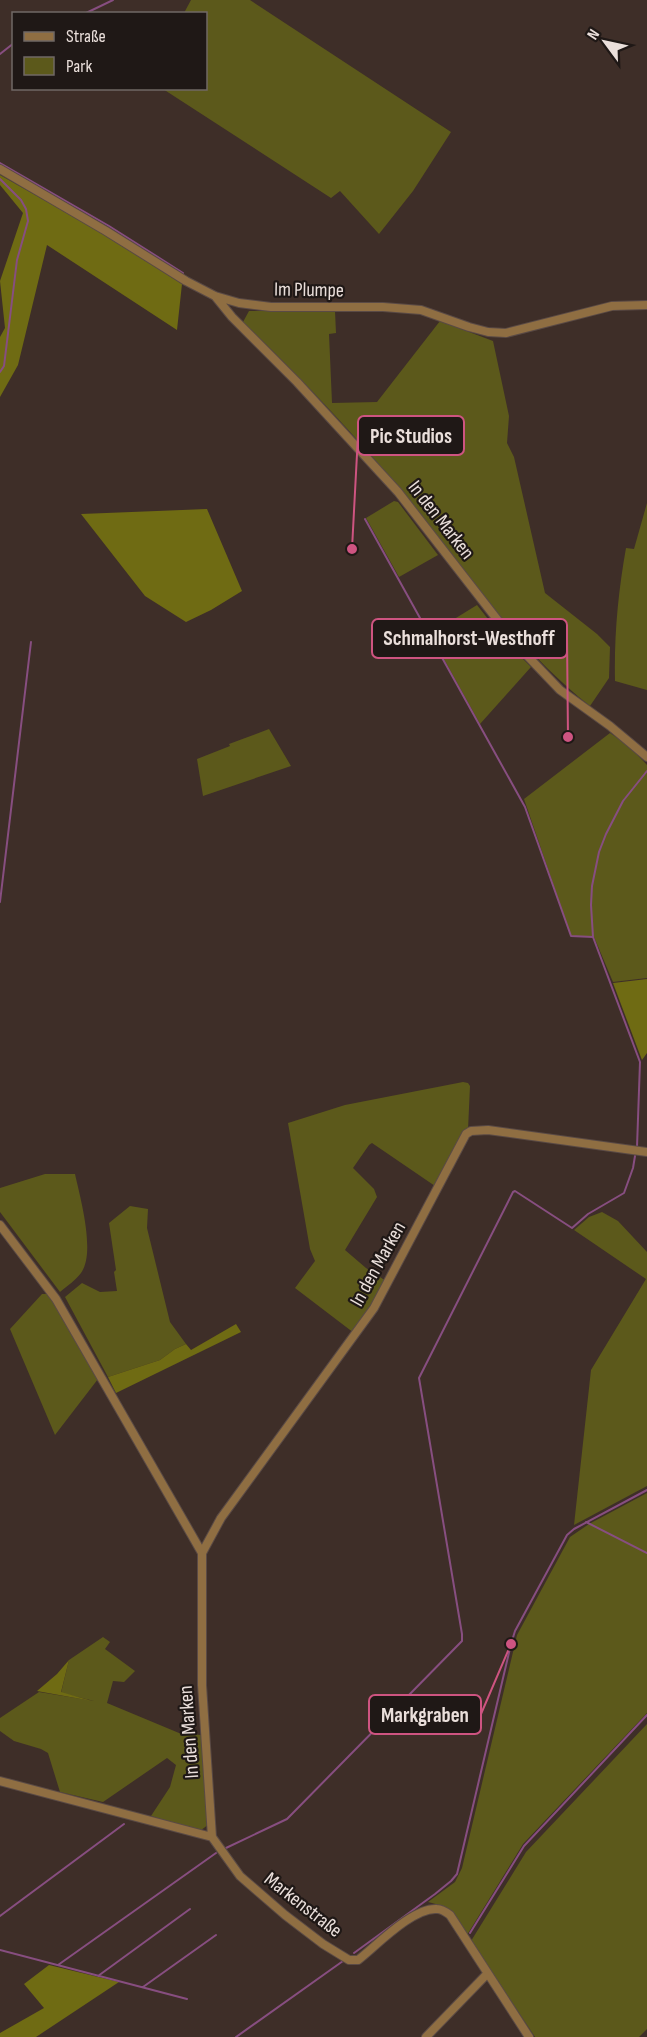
<svg xmlns="http://www.w3.org/2000/svg" width="647" height="2037" font-family="'Sofia Sans Condensed',sans-serif">
<style>
.green{fill:#5c591b}
.forest{fill:#6f6b13}
.lines{fill:none;stroke-linecap:round;stroke-linejoin:round}
.stream{stroke:#874e80;stroke-width:2}
.minor-casing{stroke:#5a4a45;stroke-width:10}
.minor{stroke:#8f6e42;stroke-width:8}
.labels{text-anchor:middle;dominant-baseline:central;stroke-width:4.5;stroke-linejoin:round;paint-order:stroke}
.street-label{font-size:20px;fill:#eadfdb;stroke:#1f1816}
.leader{fill:none;stroke:#ce5481;stroke-width:2}
.callout-dot{fill:#ce5481;stroke:#1f1816;stroke-width:2}
.callout{fill:#1f1816;stroke:#ce5481;stroke-width:2}
.callout-label{font-size:21px;text-anchor:middle;font-weight:bold;fill:#eadfdb}
</style>
<rect width="100%" height="100%" fill="#3e2e28"/>
<path class="green" d="M191,0h59l201,132 -38,59 -34,43 -39,-43 -9,7 -168,-109 43,-1v-74l-22,-1z
M249,311h86l1,22 -7,1 3,69 45,-1 63,-81 53,20 16,75 -2,27 7,14 31,136 52,41 13,13 -1,31 -19,28c-75,-59 -128,-140 -188,-214 -49,-60 -103,-116 -159,-170z
M394,501l4,1 40,53 -39,22 -33,-59z
M647,503v187l-32,-9c-1,-45 3,-88 11,-133l8,1z
M477,605l29,37 25,25 -51,57 -50,-90z
M269,729l22,37 -88,30 -6,-37 33,-13 -1,-2z
M610,733l18,12 19,20v213l-34,4 -19,-45 -23,-1 -47,-137z
M463,1082l5,1 2,3 -2,44 -8,6 -25,50 -63,-43 -3,2 -16,23 21,21 3,8 -32,53 21,18 20,13 -32,52 -59,-45 20,-27 -5,-12 -22,-126 57,-18z
M45,1174h30c5,23 21,79 6,99 -5,7 -14,13 -21,19l-60,-80v-24z
M130,1206l18,3 -1,19 23,94 16,22 -11,5 -15,11 -52,17 -43,-80 17,-14 18,9 17,-1 -3,-19 2,-2 -7,-47z
M602,1212l16,9 29,31v234l-73,39 17,-155 55,-91 -72,-49 15,-13z
M42,1294h7l49,85 -43,56 -45,-106z
M647,1493v220l-124,131 -56,91c-13,-18 -17,-28 -39,-33l27,-20 7,-14 55,-233 53,-98 19,-13z
M103,1637l7,5 -5,7 30,22 -11,11 -11,-1 -6,22 72,30 22,2 8,89 -9,7 -49,-15 19,-29 6,-22 -9,-7 -64,44 -43,-10 -12,-39 -7,-4 -27,-8 -14,-10v-13l39,-26 55,9 -33,-8 8,-33z
M647,1724v305l-8,8h-104l-64,-96 55,-89z"/>
<path class="forest" d="M0,175l104,59 78,50 -5,46 -130,-85 -29,120 -18,32v-60l5,-9 -5,-47 23,-68 -23,-28z
M207,509l35,82 -31,19 -25,12 -41,-26 -64,-82z
M647,979v74l-5,7 -29,-77z
M236,1324l5,8 -125,61 -8,-16 52,-17 15,-11 11,-5 5,6z
M69,1660l-8,32 31,9 -55,-10 20,-17z
M49,1965l70,17 -83,55h-36v-4l44,-25 -20,-24z"/>
<g class="lines">
<path class="stream" d="M84,14l29,-14
M0,54l14,-11
M0,163l109,63 74,47
M0,179l21,21 5,9 2,12 -11,39 -13,106 -4,6
M365,519l160,288 46,129 22,1
M0,902l31,-260
M637,1147l3,-85 -47,-125 -2,-32 1,-19 7,-34 7,-18 17,-33 24,-30
M586,1522l61,31
M226,1848l61,-29 175,-178v-7l-43,-256 94,-186 2,-1 57,37 16,-14 36,-21 9,-25 2,-12
M0,1916l124,-92
M470,1933l54,-87 123,-131
M0,1950l187,49
M354,1953l81,-59 16,-13 6,-7 54,-230 4,-13 52,-96 7,-6 73,-39
M58,1965l158,-112
M98,1976l92,-67
M143,1987l73,-52
M236,2037l107,-76"/>
<defs>
<path id="minor" d="M0,169l106,62 80,50 29,15 24,7 32,4h112l38,3 48,17 19,5 18,1 106,-27 35,-1
M215,296l17,21 65,65 101,110 119,153 43,45 50,36 37,31
M0,1225l56,74 146,254
M0,1781l212,56 28,39 45,39 38,29 26,16h9c18,-14 55,-53 79,-51 4,0 9,3 13,6l79,122
M212,1837l-10,-152v-132l19,-35 153,-210 92,-174 5,-3 17,-1 159,22
M426,2037l61,-63"/>
</defs>
<use href="#minor" class="minor-casing"/>
<use href="#minor" class="minor"/>
</g>
<g class="labels">
<g class="street-label">
<text transform="translate(309 290) rotate(1)">Im Plumpe</text>
<text transform="translate(441 520) rotate(52)">In den Marken</text>
<text transform="translate(378 1264) rotate(-61)">In den Marken</text>
<text transform="translate(189 1732) rotate(-94)">In den Marken</text>
<text transform="translate(303 1905) rotate(38)">Markenstraße</text>
</g>
</g>
<path class="leader" d="M352 549L358 435M568 737L567 638M511 1644L481 1714"/>
<g class="callout-dot">
<circle cx="352" cy="549" r="6"/>
<circle cx="568" cy="737" r="6"/>
<circle cx="511" cy="1644" r="6"/>
</g>
<g class="callout">
<rect x="358" y="416" width="106" height="39" rx="6"/>
<rect x="372" y="619" width="195" height="39" rx="6"/>
<rect x="369" y="1695" width="112" height="39" rx="6"/>
</g>
<g class="callout-label">
<text x="411" y="443">Pic Studios</text>
<text x="469" y="645">Schmalhorst-Westhoff</text>
<text x="425" y="1722">Markgraben</text>
</g>
<rect x="12" y="12" width="195" height="78" fill="#1f1816" stroke="#706865" stroke-width="1.5"/>
<rect x="24" y="32" width="30" height="9" fill="#8f6e42" stroke="#706865" stroke-width="1.5"/>
<text x="66" y="42" font-size="18" fill="#eadfdb">Straße</text>
<rect x="24" y="57" width="30" height="18" fill="#5c591b" stroke="#706865" stroke-width="1.5"/>
<text x="66" y="72" font-size="18" fill="#eadfdb">Park</text>
<g transform="translate(605 42) rotate(303)" stroke="#1f1816" stroke-width="4.5" paint-order="stroke">
<path d="M0-4.5L10 22L0 15L-10 22Z" fill="#eadfdb"/>
<text y="-9" font-size="16" font-weight="bold" text-anchor="middle" fill="#eadfdb">N</text>
</g>
</svg>
